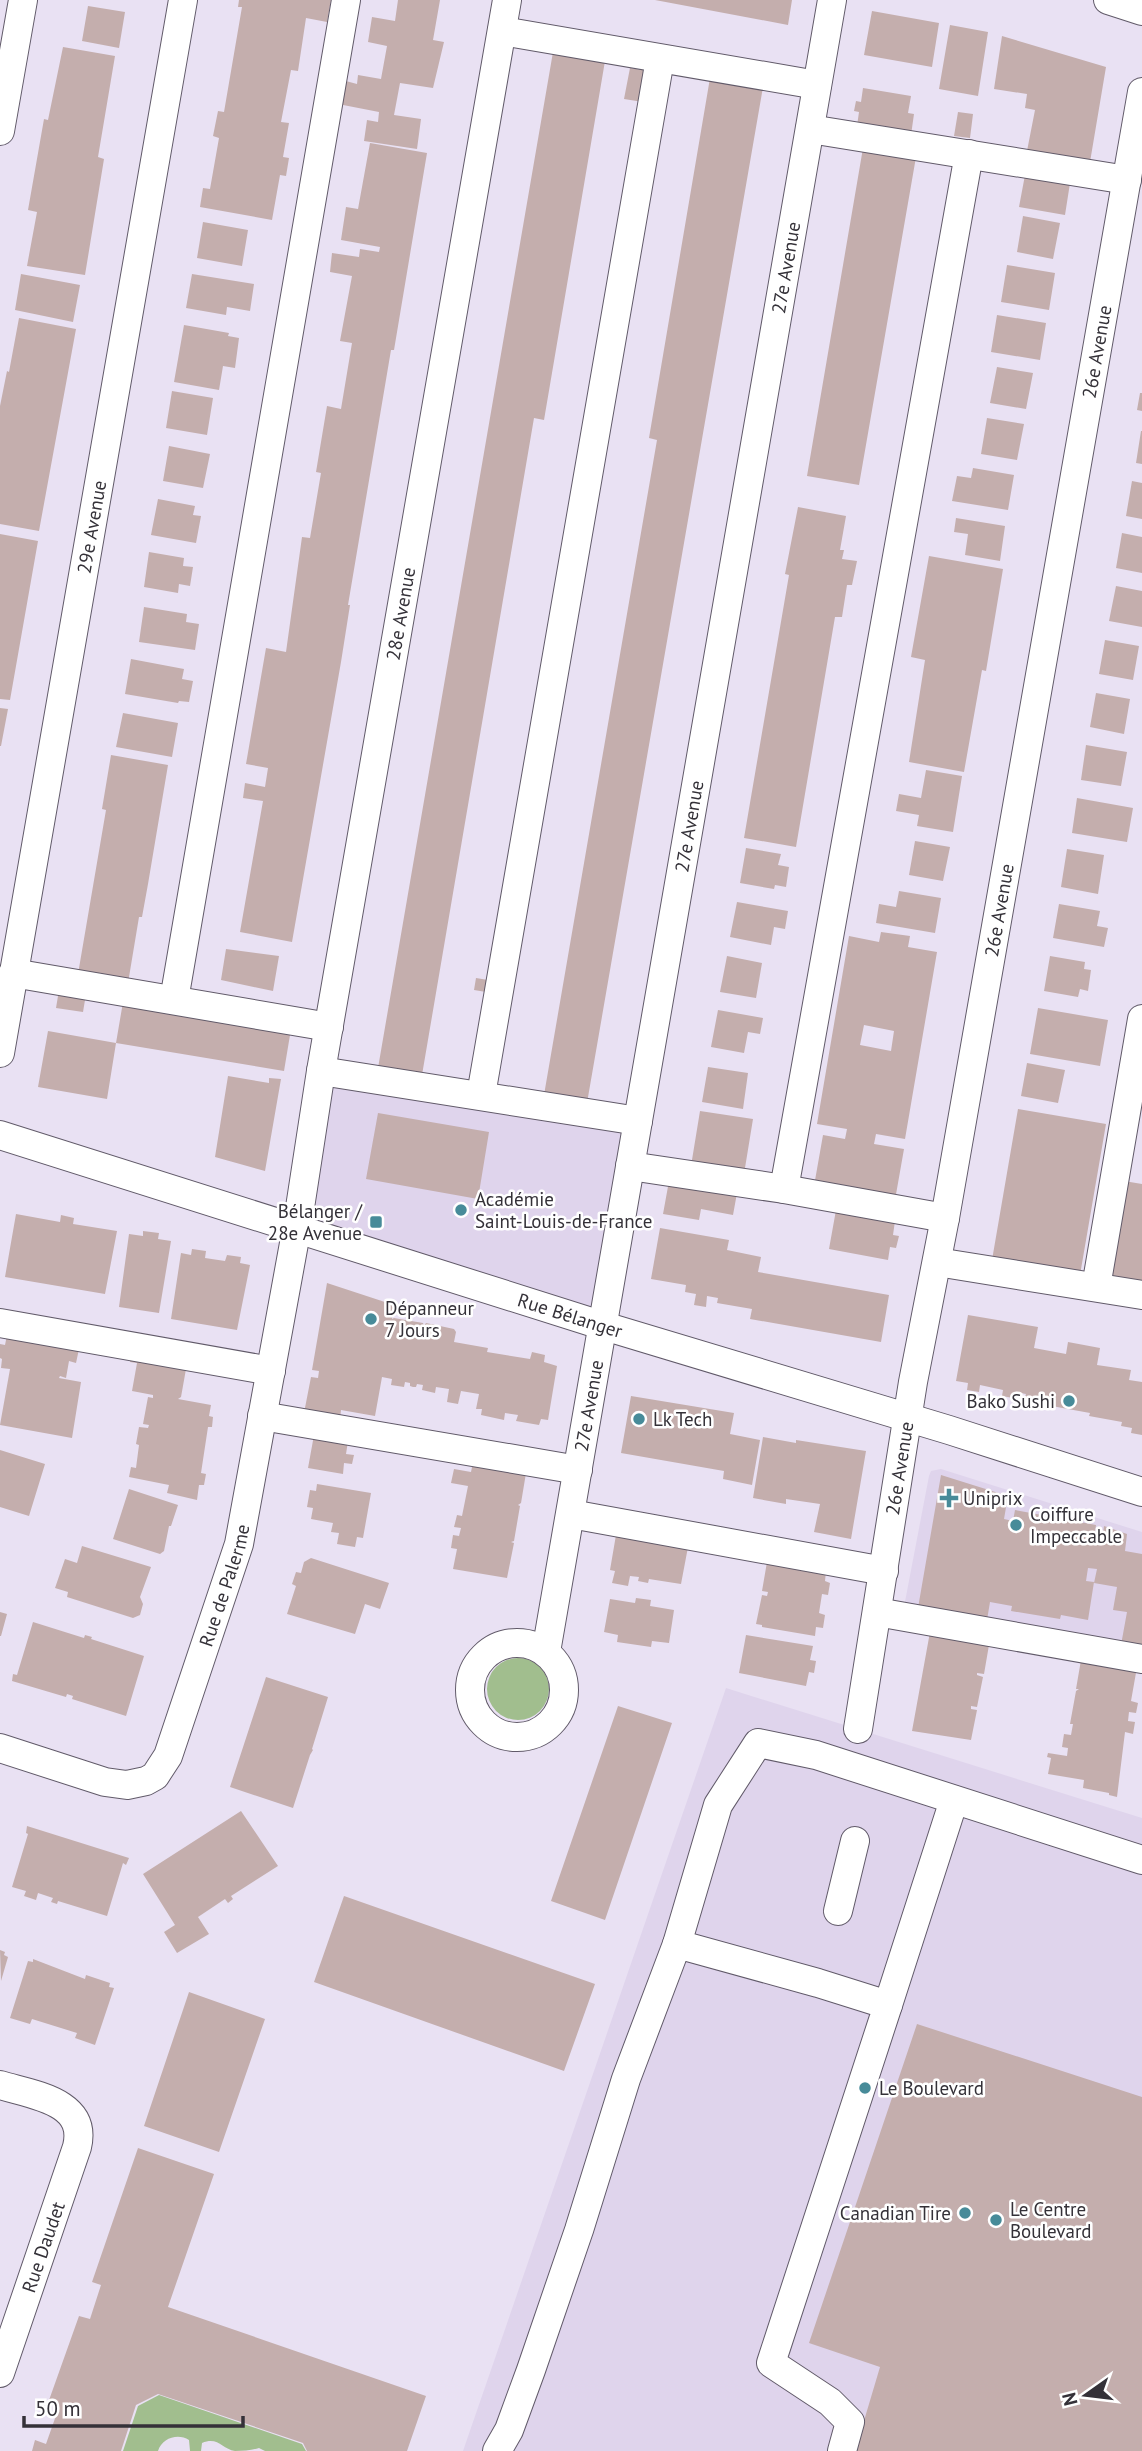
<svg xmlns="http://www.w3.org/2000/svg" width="1142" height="2451" font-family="'PT Sans',sans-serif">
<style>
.built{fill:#dfd4ec}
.green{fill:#a1be8e}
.building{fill:#c4aead;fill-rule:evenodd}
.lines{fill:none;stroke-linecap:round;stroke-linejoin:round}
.minor-casing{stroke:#615a69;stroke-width:30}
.minor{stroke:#fff;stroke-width:28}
.poi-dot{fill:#478b99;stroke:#fff;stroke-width:2.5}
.labels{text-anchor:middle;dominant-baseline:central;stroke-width:5;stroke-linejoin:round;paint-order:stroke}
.street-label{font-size:19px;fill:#343138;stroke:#fff}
.poi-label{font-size:19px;fill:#343138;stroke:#fff;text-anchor:start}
</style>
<rect width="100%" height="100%" fill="#e9e1f3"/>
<path class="built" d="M321,1071l317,50 -34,205 -307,-99z
M941,1469l201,63v120l-238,-45 25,-131 2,-5z
M726,1688l416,130v633h-679z"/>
<path class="green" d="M487 1689a31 31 0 1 1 62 0a31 31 0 1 1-62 0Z
M159,2395l143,49 4,7h-41l-6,-3c-7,2 -15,3 -24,3 -13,-2 -17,-15 -33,-8l-1,8h-11l-1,-11c-11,-7 -27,-2 -31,11h-35l15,-45z"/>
<path class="building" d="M239,0h92l-4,22 -21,-4 -8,53 -7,-1 -10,52 8,1 -6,34 6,1 -3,18 -6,-1 -8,45 -72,-13 3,-19 7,1 9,-51 -6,-2 5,-25 6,1 18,-105h-4z
M398,0h42l-7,40 11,2 -11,46 -33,-5 -6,32 27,4 -4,30 -53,-8 3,-21 11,2 1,-10 -41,-8 4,-24 15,4 1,-9 23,4 6,-33 -19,-4 4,-25 23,4z
M655,0h137l-4,25z
M88,6l37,6 -6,36 -37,-7z
M872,11l67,12 -7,44 -68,-12z
M950,25l38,7 -10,64 -39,-7z
M1002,36l104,31 -16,95 -63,-11 8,-41 -10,-2 2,-14 -33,-5z
M63,47l52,9 -17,101 6,2 -19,116 -58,-9 10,-54 -9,-2 16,-91 4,1z
M553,52l52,9 -61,359 -10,-2 -112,657 -44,-7z
M630,68l18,3 -5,31 -19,-3z
M710,78l53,9 -176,1016 -43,-8 113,-655 -8,-2z
M863,88l48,8 -3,17 6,1 -3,21 -54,-9 2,-14 -5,-1 2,-10 5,1z
M958,112l15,2 -3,24 -16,-2z
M370,143l57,10 -33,197h-3l-43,255h2l-9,57 -49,280 -52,-10 23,-131 -20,-3 2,-15 20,4 3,-19 -22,-4 20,-116 20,4 16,-115 8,1 11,-65 -5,-1 11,-66 14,3 11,-66 -12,-2 12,-65 -22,-4 2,-19 27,4 1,-8 19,3 1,-5 -39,-7 5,-33 12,2z
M863,148l53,9 -57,328 -52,-9z
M1025,175l45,8 -5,32 -46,-8z
M1023,216l37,7 -7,36 -36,-7z
M203,222l45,8 -6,36 -45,-8z
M1007,265l48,8 -6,37 -48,-8z
M21,274l59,11 -7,37 -58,-12z
M192,274l62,10 -4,27 -23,-4 -1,8 -40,-7z
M997,315l49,8 -6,37 -49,-8z
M19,318l57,11 -37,202 -39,-7v-118l7,-35 2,1z
M184,325l45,8 -1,3 11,2 -4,30 -12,-2 -4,24 -45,-8z
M997,367l36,6 -7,36 -36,-6z
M172,391l41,7 -6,37 -41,-7z
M1140,393h2v18l-5,-1z
M987,418l37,6 -7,36 -36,-6z
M1141,431h1v33l-6,-1z
M169,446l41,8 -7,34 -40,-7z
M973,468l41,7 -6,35 -56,-9 5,-25 14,2z
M1132,481l10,2v36l-16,-3z
M158,499l37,7 -2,9 8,1 -5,27 -45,-8z
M798,507l48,9 -6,34h4l-2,9 15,2 -5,24h-5l-5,32h-7l-39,230 -52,-9 45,-263 -4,-1z
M956,518l49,8 -5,35 -35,-6 3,-21 -14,-2z
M1122,533l20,4v36l-26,-5z
M0,534l38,7 -28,159 -10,-1z
M149,552l35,6 -1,8 10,1 -3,19 -11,-2 -1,9 -34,-6z
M929,556l74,13 -17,102 -4,-1 -18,102 -55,-10 16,-102 -14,-3z
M1116,586l26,5v36l-33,-6z
M144,607l43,7 -1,8 13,2 -4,26 -56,-8z
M1105,640l34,6 -6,34 -34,-6z
M131,659l53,10 -2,10 11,2 -4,21 -10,-1 -1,2 -53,-9z
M1096,693l34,6 -6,35 -34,-7z
M0,708l8,1 -7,37h-1z
M123,713l55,10 -6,34 -56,-10z
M1086,745l41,7 -6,34 -40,-6z
M111,755l57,10 -20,119 -6,33h-3l-11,66 -50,-9 28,-164 -4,-1z
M926,770l36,6 -9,56 -36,-6 2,-11 -23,-4 3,-17 22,4z
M1077,798l56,10 -6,34 -55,-9z
M915,841l35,6 -7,34 -34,-6z
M746,848l35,6 -3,11 11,2 -3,20 -11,-2 -1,4 -34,-6z
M1067,849l37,6 -6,39 -37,-7z
M899,891l42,7 -6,35 -59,-10 3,-19 17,3z
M737,902l51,9 -3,18 -11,-2 -3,18 -41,-8z
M1059,904l41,7 -3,15 11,2 -4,19 -51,-9z
M881,932l29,4 -2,11 29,5 -32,187 -29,-5 -2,10 30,5 -9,51 -81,-14 9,-51 22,4 2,-10 -30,-5 32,-188 30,6zM864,1025l30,6 -3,20 -31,-6z
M226,949l53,7 -6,35 -52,-11z
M727,956l35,7 -6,35 -36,-6z
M1050,956l35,6 -1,7 7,1 -3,21 -8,-2 -2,8 -34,-6z
M476,978l12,2 -2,12 -12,-2z
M59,990l27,4 -3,18 -27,-4z
M123,1002l168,27 -7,42 -168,-28z
M1038,1008l70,12 -8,46 -70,-12z
M718,1010l45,8 -3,16 -12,-2 -4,21 -33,-6z
M48,1031l68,12 -9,56 -69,-12z
M1027,1063l38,7 -7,33 -37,-7z
M708,1067l40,6 -5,36 -41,-7z
M228,1076l41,7v-5l12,1 -16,92 -50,-14z
M1018,1109l88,15 -26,151 -88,-15z
M700,1111l53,8 -9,55 -53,-8z
M378,1113l111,19 -11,67 -112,-20z
M669,1181l68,12 -4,22 -32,-6 -2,11 -36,-6z
M1124,1181l18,3v102l-35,-6z
M836,1210l59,11 -2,14 6,1 -3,12 -6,-1 -2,13 -59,-11z
M16,1214l44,8 1,-7 13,3 -1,6 44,7 -12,63 -100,-17z
M660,1228l69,12 -2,10 34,7 -3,15 131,23 -8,47 -131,-23 2,-10 -35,-6 1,-5 -11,-2 -1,11 -12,-2 2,-11 -11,-2 1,-7 -35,-6z
M143,1231l16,2 -1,6 13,2 -12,72 -40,-6 10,-73 14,2z
M192,1249l14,2 -1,7 20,3 2,-6 14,2 -1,6 10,2 -13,65 -66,-11 10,-66 10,2z
M327,1283l67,22 -2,14 2,-1 29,5 1,3 2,-3 28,6 2,3 -2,10 34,6 -1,4 43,7 2,-7 13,3 -1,7 13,4 -9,54 -7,-1 -2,6 -23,-4 2,-6 -13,-2 -1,7 -23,-5 1,-6h-6l3,-15 -18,-3 -3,13 -11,-2 2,-13 -13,-2 -1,6 -13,-3 1,-5 -6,-1 -1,3h-3l-3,-1v-3l-5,-1 -1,5 -13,-2 1,-6 -10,-2 -7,39 -34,-6 -1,9 -36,-6 7,-36 7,1 1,-7 -7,-1z
M968,1315l70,12 -4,21 32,6 2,-12 32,6 -3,17 34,5 -2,10 13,2v53l-11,-2 1,-5 -11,-2 1,-4 -33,-6 1,-3 -33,-6 -32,-10 1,-3 -11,-2 -2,6 -11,-2 1,-6 -23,-5 -1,7 -12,-2 1,-7 -12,-2z
M7,1335l72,14 -3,14 -7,-2 -3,17 -6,-2 -1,2 22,4 -9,56 -72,-13 10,-56 -9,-1 1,-9 -2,-1v-14l5,1z
M131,1358l55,11 -5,28 -3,2 33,6 -2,11 4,1 -1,10h-4l-7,46 5,1 -2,11h-5l-2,15 -30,-7 2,-8 -40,-8 2,-10 5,1 3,-23 -3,-1 3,-17 9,1 1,-3 -6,-1 5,-27 5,1v-3l-21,-4 5,-28 -7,-1z
M631,1396l103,17 -4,21 30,6 -8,45 -29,-6 1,-8 -103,-18z
M314,1435l34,6 -2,13 8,1 -2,9 -8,-1 -1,11 -35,-6z
M763,1437l33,6v-3l70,11 -15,88 -37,-7 6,-28 -34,-5v5l-33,-6z
M0,1450l45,14 -16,52 -29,-9z
M473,1462l53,11 -5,30 -3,2 2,1 -6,35 -3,1 3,1 -7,35 -54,-9 4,-20 -6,-1 2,-13 6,1 2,-8 -7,-1 3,-12 5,1 6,-30 -17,-3 3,-14 17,3z
M941,1475l67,21 -4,23 9,2 2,-11 81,15 -1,7 8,1 1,-7 23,8 -2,17 17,3v95l-21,-4 6,-33 -14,-2 4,-23 -23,-4 3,-14 -9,-1 -2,13 8,1 -6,38 -27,-5 -1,4 -49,-8 1,-5 -22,-4 -3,18 -69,-12z
M317,1484l54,9 -8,45 -6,-1 -2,10 -18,-3 2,-11 -8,-1 2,-9 -22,-4 2,-11 -6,-1 3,-17 6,1z
M129,1489l49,16 -7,21h-2l-5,25 -4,3 -47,-15z
M616,1535l72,12 -7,37 -32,-5 -1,4 -10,-2 1,-4 -9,-1 -2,10 -16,-3 3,-12 -5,-1z
M82,1546l69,21 -11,30 3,7 -3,11 -7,3 -66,-21 1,-5 -13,-4 10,-29 12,4z
M311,1558l78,25 -9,26 -15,-5 -10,30 -68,-20 9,-28 -4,-2 4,-12 5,1 3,-11z
M767,1562l59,9 -1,10 5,2 -2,12 -6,-1 -3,19 6,2 -2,13 -7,-1 -1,9 -53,-9v-2l-6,-1 6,-29 5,1 1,-4 -6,-1z
M636,1598l15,2 -1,6 24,4 -5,33 -17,-2 -1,6 -34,-5 1,-7 -14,-3 6,-33 25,4z
M0,1612l7,2 -6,22h-1z
M33,1622l51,16 1,-3 7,2 -1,2 53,17 -18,60 -54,-17 1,-3 -6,-2 -1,3 -54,-16 1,-7 4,1z
M930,1632l59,13 -5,29 -7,-1v2l6,2 -6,30 -6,-1v3l6,1 -6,30 -59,-9z
M746,1635l67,11 -3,14 6,1 -2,12 -5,-1 -3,14 -67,-13z
M1081,1660l56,7 -6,34 7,2 -2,10 -7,-1 -1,9 7,1 -2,12 -8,-2 -8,65 -8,-2v-2l-26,-5 1,-8 -36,-6 3,-16 -4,-1 1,-4 19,3 1,-8 -6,-1 2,-13 7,1 2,-11h-3l6,-33 3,-2h-3z
M266,1677l62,20 -16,52 1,1 -3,5 -17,53 -63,-21z
M618,1706l54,17 -67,197 -54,-19z
M241,1811l37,55 -47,30 2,3 -5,4 -3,-4 -27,18 11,17 -32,19 -13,-21 11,-7 -32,-51z
M27,1826l102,32 -3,7 -3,-2 -16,53 -49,-15 -1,3 -6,-2 2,-4 -15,-5 -2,7 -12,-4 2,-5 -14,-4 16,-53 -2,-1z
M344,1896l251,88 -31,87 -250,-89z
M0,1950l5,2 -1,3 4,2 -7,24z
M33,1959l52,20 1,-4 24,8 -1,4 5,1 -19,57 -20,-7 2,-5 -45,-14 -2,5 -20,-6 18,-57 5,1z
M189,1992l76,27 -46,133 -75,-26z
M917,2024l225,73v354h-287l25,-84 -71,-24z
M138,2148l76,26 -46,133 258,89 -19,55h-100l-4,-8 -145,-49 -22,11 -15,46h-89l3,-11 11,4 13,-37 -11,-4 31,-87 11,3 11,-34 -9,-3z"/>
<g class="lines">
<defs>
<g id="minor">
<path d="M1108,0l34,11"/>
<path d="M502,31l315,54"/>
<path d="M810,129l317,51"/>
<path d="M0,131l23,-131"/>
<path d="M13,973l316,54"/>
<path d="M174,1000l172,-1000"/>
<path id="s1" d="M0,1053l183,-1053"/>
<path d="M321,1071l317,50"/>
<path d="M481,1095l179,-1036"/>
<path id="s2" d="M0,1135l604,191 345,104 193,62"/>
<path d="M630,1166l154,23 161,29"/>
<path d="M784,1189l185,-1035"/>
<path d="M937,1262l205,33"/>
<path d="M1096,1287l46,-268"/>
<path d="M0,1323l271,48"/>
<path d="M262,1416l316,54"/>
<path d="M571,1514l313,57"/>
<path d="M877,1612l265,47"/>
<circle cx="517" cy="1690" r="47"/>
<path id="s3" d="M546,1652l286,-1652"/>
<path id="s4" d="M858,1729l55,-347 32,-164 197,-1126"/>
<path id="s5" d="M0,1748l105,34 22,3 19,-4 9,-5 13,-20 71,-212 58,-317 24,-156 186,-1071"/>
<path d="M838,1911l17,-70"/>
<path d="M677,1944l41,-139 40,-62 58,12 326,105"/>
<path d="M888,2005l66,-205"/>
<path d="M0,2085c33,10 88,16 77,62l-77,226"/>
<path d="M497,2451l12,-21 22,-60 48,-140 47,-151 51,-135 141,39 70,22 -117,358 59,39 20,20 -8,29"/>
</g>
</defs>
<use href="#minor" class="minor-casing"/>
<use href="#minor" class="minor"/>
</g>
<g class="poi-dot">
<circle cx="461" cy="1210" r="7"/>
<rect x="369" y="1215" width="14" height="14" rx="3.5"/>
<circle cx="371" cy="1319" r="7"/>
<circle cx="1069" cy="1401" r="7"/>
<circle cx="639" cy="1419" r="7"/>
<path d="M945.5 1487.5h7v7h7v7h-7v7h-7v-7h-7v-7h7z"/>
<circle cx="1016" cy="1525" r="7"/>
<circle cx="865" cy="2088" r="7"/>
<circle cx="965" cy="2213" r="7"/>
<circle cx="996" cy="2220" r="7"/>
</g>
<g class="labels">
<g class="street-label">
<text stroke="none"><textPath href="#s3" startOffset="1405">27e Avenue</textPath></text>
<text stroke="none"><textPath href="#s4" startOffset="1398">26e Avenue</textPath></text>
<text stroke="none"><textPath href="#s1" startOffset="534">29e Avenue</textPath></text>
<text stroke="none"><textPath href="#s5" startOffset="1354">28e Avenue</textPath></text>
<text stroke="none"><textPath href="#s3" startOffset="838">27e Avenue</textPath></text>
<text stroke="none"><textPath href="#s4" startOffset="831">26e Avenue</textPath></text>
<text stroke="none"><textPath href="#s2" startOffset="598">Rue Bélanger</textPath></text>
<text stroke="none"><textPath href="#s3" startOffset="250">27e Avenue</textPath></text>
<text stroke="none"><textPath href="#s4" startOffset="264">26e Avenue</textPath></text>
<text stroke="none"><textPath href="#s5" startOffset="366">Rue de Palerme</textPath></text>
<text transform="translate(43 2247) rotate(-71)">Rue Daudet</text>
</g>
<g class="poi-label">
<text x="475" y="1199">Académie<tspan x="475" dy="22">Saint-Louis-de-France</tspan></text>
<text x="362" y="1211" text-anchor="end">Bélanger /<tspan x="362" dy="22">28e Avenue</tspan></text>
<text x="385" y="1308">Dépanneur<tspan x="385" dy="22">7 Jours</tspan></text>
<text x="1055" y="1401" text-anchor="end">Bako Sushi</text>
<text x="653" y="1419">Lk Tech</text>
<text x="963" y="1498">Uniprix</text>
<text x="1030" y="1514">Coiffure<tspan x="1030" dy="22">Impeccable</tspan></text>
<text x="879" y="2088">Le Boulevard</text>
<text x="1010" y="2209">Le Centre<tspan x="1010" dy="22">Boulevard</tspan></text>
<text x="951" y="2213" text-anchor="end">Canadian Tire</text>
</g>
</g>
<g transform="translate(1086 2395) rotate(256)" stroke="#ffffff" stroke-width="5" paint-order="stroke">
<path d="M0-5L12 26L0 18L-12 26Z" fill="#343138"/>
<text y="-10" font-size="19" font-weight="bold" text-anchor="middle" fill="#343138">N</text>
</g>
<path d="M24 2416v10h219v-10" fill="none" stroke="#343138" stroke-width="3.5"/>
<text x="35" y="2416" font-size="21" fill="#343138" stroke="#ffffff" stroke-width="5" paint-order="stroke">50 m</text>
</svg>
